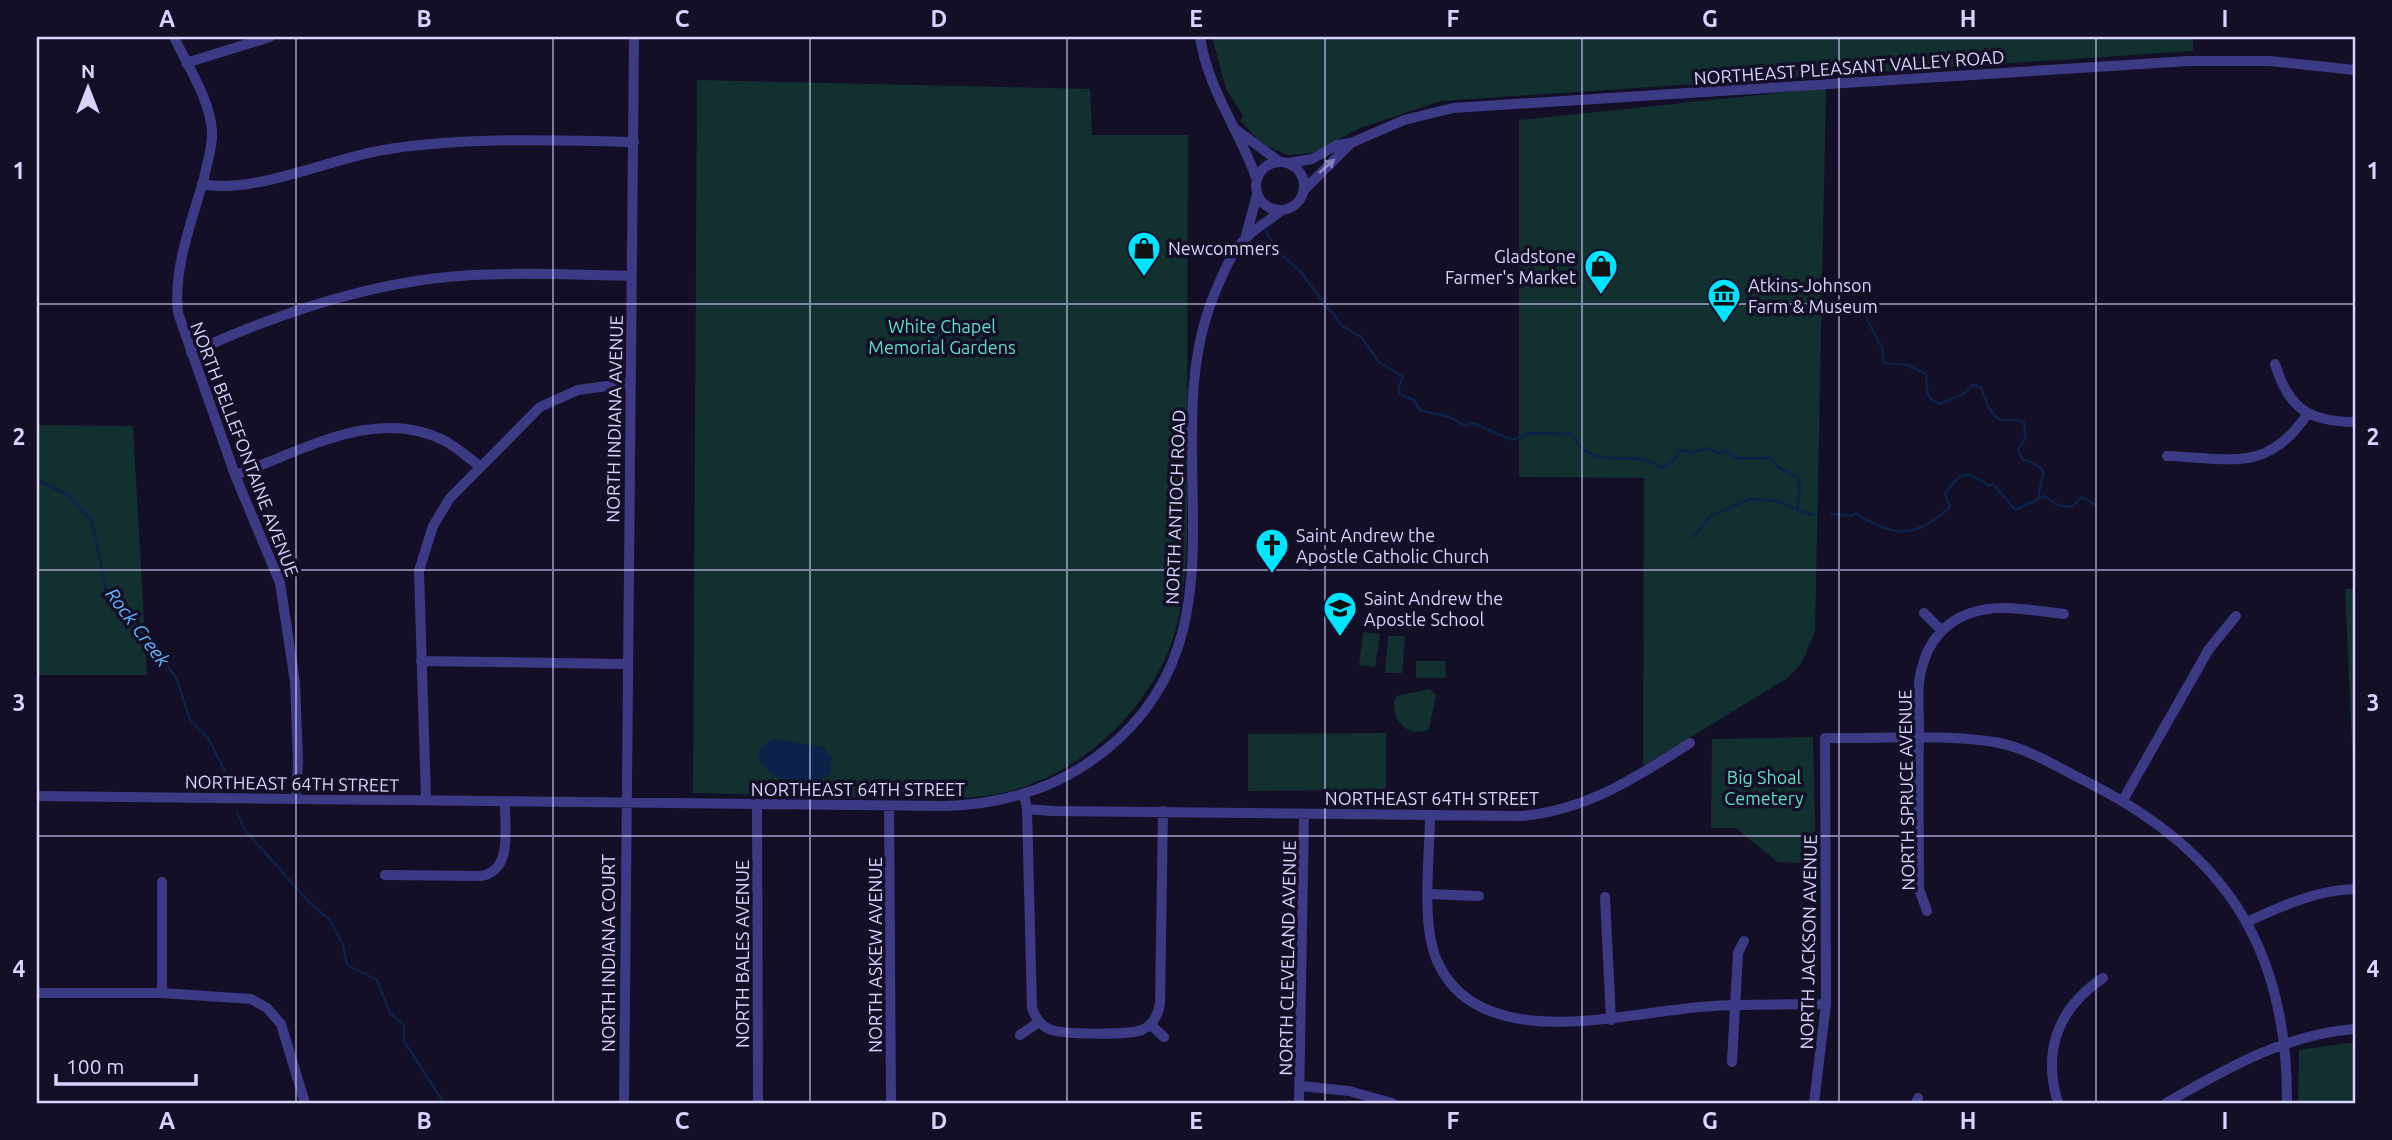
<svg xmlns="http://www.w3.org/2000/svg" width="2392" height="1140" font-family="Ubuntu,sans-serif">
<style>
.green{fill:#12302f}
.water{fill:#0c2248}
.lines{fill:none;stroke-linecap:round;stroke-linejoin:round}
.stream{stroke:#0c2248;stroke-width:2.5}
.minor{stroke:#3d3a85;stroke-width:10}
.oneway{fill:#837fbc}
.grid{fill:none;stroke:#d9d4ff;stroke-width:2;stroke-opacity:0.55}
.labels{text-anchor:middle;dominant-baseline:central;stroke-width:7;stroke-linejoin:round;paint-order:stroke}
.street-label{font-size:18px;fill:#d9d4ff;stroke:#130f26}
.poi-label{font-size:18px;fill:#d9d4ff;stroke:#130f26;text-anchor:start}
.park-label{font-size:18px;fill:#5fe0c0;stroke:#130f26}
.water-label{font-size:19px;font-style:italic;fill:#62b6ff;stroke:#130f26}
.neatline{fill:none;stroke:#d9d4ff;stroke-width:2.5}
.grid-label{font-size:23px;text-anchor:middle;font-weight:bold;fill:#d9d4ff}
</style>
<rect width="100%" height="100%" fill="#130f26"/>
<path class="green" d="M1212,37h981v14l-752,50 -81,27 -46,24 -12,2 -14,1 -26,-11 -21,-23 2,-6 -17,-26z
M697,80l393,9 2,46h96l-1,403c-2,39 -4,82 -21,119 -33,71 -103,129 -182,139 -36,5 -75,2 -111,1 -60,-1 -120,-2 -180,-4z
M1826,88l-11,544 -13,30 -14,16 -145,88 1,-288 -125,-1v-357z
M37,425l96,1 14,249h-110z
M2345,589h10v223z
M1363,632l17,2 -5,33 -16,-2z
M1388,636h17l-3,37h-17z
M1416,661h29l1,17h-30z
M1430,689l6,6 -7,34c-22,11 -41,-12 -33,-33z
M1386,733v57l-138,1v-57z
M1813,737l3,127 -38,-2 -43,-34h-24l1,-89z
M2355,1042v61h-57l1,-53z"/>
<path class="water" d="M773,739l51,8 8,11 -2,15c-22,19 -59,12 -72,-17l2,-7z"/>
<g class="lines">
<path class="stream" d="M1266,231l11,20 23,20 42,55 19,11 18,25 24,15 -5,12 2,5 14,6 6,10c19,7 25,1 44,16l9,-3 39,17 18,-7 42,1c19,42 61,11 89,34l15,-10 4,-8 11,3 16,-5 13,5 5,-3 10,8h35l8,9 19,10 3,9 -3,24 16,5
M1861,308l21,40 2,15 23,2 19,9c2,15 -3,23 13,30l24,-10 10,-9 8,2c4,11 8,29 21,33 8,1 14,-2 22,2l2,15 -8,13 4,9c36,12 15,17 17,39
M37,480l30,14 25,27 14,70 70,86 14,43 18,18 25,49
M1831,514l20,2 4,-3c41,25 59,26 95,-6l-5,-13c16,-23 21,-25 44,-8l4,-2 22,26 30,-14 12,9 14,2 11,-10 13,8
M1693,537l18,-21 38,-17 29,2 19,9
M237,813l8,17 64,72 21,18 13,25 4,20 30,15 13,33 14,12v16l40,62"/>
<path class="minor" d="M174,37c13,28 36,62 38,94 1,16 -5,31 -8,47 -12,43 -31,90 -26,135l57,162 45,108 15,99 3,78 -2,39
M1200,37c8,53 40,94 57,143
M186,63l84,-26
M1235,129l45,33
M1256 186a24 24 0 1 1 48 0a24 24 0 1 1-48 0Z
M1289,163l23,-4 25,-14 14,-2 53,-23 49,-12 736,-47h80l86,9
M202,184c54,11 130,-27 187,-35 81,-12 164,-9 245,-7
M1304,190l47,-47
M1245,239l12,-44
M191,353c87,-40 185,-73 281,-78 53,-3 107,0 160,1
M2275,364c13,44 34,58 80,58
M2167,456c64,2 101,18 141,-43
M235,475c66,-23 141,-70 210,-34 13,7 23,17 35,25
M1924,613l18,18
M421,661l206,3
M1024,794l3,15 25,2 470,5c65,-6 115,-39 168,-73
M37,796l909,10c58,-2 112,-18 157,-54 154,-120 49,-305 111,-457 8,-19 16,-40 30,-55 11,-12 26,-20 38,-30
M426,800l-7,-229 14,-45 17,-28 90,-91 38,-17 51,-7
M2123,800l86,-151 27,-33
M757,805l1,298
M889,806l2,297
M1027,809l5,199c3,9 8,17 17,21 13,6 80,6 93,1 11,-5 16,-15 18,-26l3,-193
M1430,815c0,43 -10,110 8,148 40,87 171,54 244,46 47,-6 96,-4 144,-5
M385,875l96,1c33,-6 23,-49 24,-75
M162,882v111
M1429,894l50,2
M1605,897l6,123
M1927,911l-8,-22c0,-54 -1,-107 0,-161 0,-21 -3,-44 4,-64 6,-23 23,-42 45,-50 30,-12 65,-3 96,0
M2247,922c35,-16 69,-32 108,-33
M37,993h125l89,6 16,9 14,16 24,79
M1150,1024l14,13
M1020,1035l19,-13
M1732,1062l6,-109 6,-12
M1301,1086l48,5 43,12
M624,1103l10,-1066
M1299,1103l5,-289
M1814,1103l12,-99 -1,-266c54,1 124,-5 175,5 31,7 59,25 87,39 138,69 201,166 200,321
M1916,1103l2,-5
M2058,1103c-16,-52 0,-95 45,-125
M2166,1103c60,-34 119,-69 189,-74"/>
</g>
<defs><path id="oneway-solid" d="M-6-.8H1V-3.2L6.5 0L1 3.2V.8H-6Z" transform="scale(1.75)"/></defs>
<use class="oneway" href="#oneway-solid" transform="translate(1327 166) rotate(-42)"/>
<path class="grid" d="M296,37v1066M553,37v1066M810,37v1066M1067,37v1066M1325,37v1066M1582,37v1066M1839,37v1066M2096,37v1066M37,304h2318M37,570h2318M37,836h2318"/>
<defs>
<symbol id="shop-pin" viewBox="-11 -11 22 30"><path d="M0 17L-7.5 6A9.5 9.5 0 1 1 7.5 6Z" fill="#00e5ff" stroke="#130f26"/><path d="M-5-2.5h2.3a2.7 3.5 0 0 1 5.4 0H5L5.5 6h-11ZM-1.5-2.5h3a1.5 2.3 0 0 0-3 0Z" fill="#111"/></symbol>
<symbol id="museum-pin" viewBox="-11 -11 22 30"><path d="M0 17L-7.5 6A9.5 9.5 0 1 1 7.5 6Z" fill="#00e5ff" stroke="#130f26"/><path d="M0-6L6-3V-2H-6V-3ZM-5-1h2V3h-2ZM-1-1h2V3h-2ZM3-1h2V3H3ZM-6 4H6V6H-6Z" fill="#111"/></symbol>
<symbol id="church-pin" viewBox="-11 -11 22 30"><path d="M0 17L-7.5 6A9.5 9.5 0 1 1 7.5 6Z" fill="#00e5ff" stroke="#130f26"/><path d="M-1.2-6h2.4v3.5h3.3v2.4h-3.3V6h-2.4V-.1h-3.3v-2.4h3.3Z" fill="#111"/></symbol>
<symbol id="school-pin" viewBox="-11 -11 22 30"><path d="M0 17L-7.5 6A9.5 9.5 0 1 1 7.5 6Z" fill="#00e5ff" stroke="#130f26"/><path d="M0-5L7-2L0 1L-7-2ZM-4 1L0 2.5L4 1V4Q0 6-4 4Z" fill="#111"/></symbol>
</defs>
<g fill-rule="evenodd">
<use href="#shop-pin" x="1125" y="229" width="38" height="52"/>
<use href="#shop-pin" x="1582" y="247" width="38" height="52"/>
<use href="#museum-pin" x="1705" y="276" width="38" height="52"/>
<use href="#church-pin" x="1253" y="526" width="38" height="52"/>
<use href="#school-pin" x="1321" y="589" width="38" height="52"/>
</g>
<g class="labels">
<g class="street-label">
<text transform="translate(1849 67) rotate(-4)">NORTHEAST PLEASANT VALLEY ROAD</text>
<text transform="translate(614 419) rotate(-89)">NORTH INDIANA AVENUE</text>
<text transform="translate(245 449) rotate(69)">NORTH BELLEFONTAINE AVENUE</text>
<text transform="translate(1175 507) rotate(-88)">NORTH ANTIOCH ROAD</text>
<text transform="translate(292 783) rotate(1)">NORTHEAST 64TH STREET</text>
<text x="858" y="789">NORTHEAST 64TH STREET</text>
<text transform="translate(1906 790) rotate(-91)">NORTH SPRUCE AVENUE</text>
<text x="1432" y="798">NORTHEAST 64TH STREET</text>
<text transform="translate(1808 942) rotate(-89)">NORTH JACKSON AVENUE</text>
<text transform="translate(608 953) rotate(-90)">NORTH INDIANA COURT</text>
<text transform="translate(742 954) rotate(-90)">NORTH BALES AVENUE</text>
<text transform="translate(875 955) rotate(-90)">NORTH ASKEW AVENUE</text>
<text transform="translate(1287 958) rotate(-89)">NORTH CLEVELAND AVENUE</text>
</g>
<g class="poi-label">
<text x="1168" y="248">Newcommers</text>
<text x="1576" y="256" text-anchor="end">Gladstone<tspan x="1576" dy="21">Farmer's Market</tspan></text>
<text x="1748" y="285">Atkins-Johnson<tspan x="1748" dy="21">Farm &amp; Museum</tspan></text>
<text x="1296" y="535">Saint Andrew the<tspan x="1296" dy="21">Apostle Catholic Church</tspan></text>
<text x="1364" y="598">Saint Andrew the<tspan x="1364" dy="21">Apostle School</tspan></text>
</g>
<g class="park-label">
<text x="942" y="326">White Chapel<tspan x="942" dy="21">Memorial Gardens</tspan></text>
<text x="1764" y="777">Big Shoal<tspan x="1764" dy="21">Cemetery</tspan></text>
</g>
<g class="water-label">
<text transform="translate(138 627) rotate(53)">Rock Creek</text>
</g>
</g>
<rect width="2392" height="1140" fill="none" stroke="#130f26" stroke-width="77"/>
<g transform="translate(88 88)" stroke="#130f26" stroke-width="5" paint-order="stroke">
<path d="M0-5L12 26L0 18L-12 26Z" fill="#d9d4ff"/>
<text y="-10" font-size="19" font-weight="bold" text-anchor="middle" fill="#d9d4ff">N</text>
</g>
<path d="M56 1074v10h140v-10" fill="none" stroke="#d9d4ff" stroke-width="3.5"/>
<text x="66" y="1074" font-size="21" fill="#d9d4ff" stroke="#130f26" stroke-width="5" paint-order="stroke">100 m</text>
<rect x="38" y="38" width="2316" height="1064" class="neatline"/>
<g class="grid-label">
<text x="167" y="27">A</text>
<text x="424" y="27">B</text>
<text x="682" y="27">C</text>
<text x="939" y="27">D</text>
<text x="1196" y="27">E</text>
<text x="1453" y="27">F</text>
<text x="1710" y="27">G</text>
<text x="1968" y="27">H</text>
<text x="2225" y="27">I</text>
<text x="19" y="179">1</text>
<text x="2373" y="179">1</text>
<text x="19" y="445">2</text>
<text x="2373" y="445">2</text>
<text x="19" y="711">3</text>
<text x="2373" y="711">3</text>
<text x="19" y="977">4</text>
<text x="2373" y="977">4</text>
<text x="167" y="1129">A</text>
<text x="424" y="1129">B</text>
<text x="682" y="1129">C</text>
<text x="939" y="1129">D</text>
<text x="1196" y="1129">E</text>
<text x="1453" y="1129">F</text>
<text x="1710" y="1129">G</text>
<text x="1968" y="1129">H</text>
<text x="2225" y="1129">I</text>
</g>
</svg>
